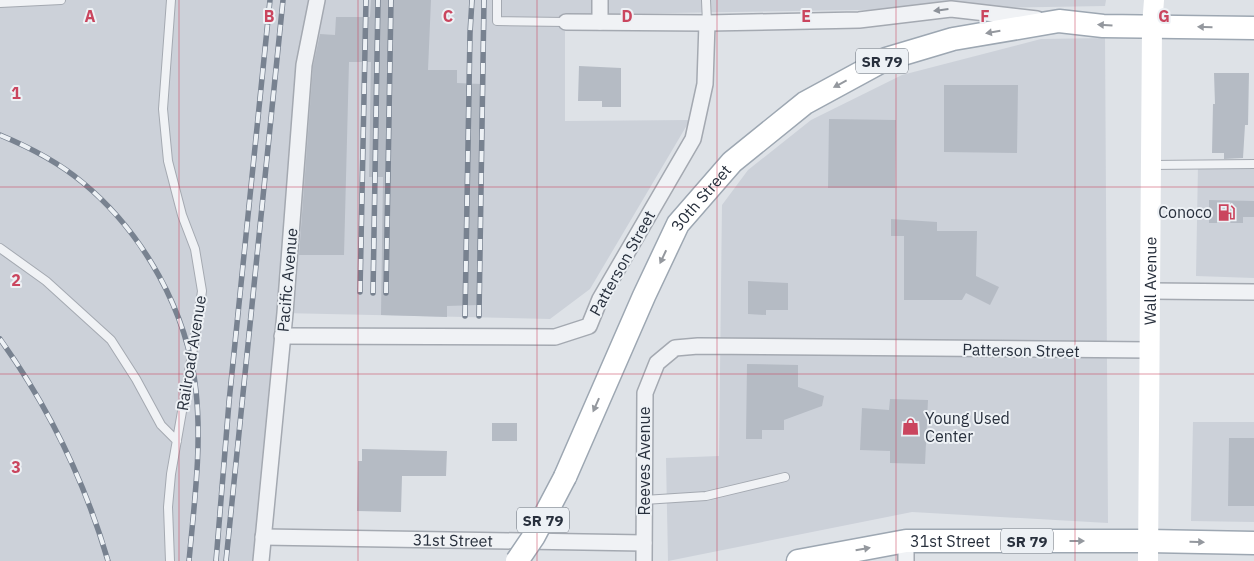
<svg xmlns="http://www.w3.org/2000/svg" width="1254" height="561" font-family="'IBM Plex Sans',sans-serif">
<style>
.built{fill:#ccd1d9}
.building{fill:#b5bbc4}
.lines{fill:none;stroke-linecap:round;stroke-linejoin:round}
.lane-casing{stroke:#a4a9b1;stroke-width:10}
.street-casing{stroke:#a4a9b1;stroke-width:18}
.primary-casing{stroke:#9da7b2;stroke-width:25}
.lane{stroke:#f0f2f5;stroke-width:8}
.street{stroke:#f0f2f5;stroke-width:15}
.secondary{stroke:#fff;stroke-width:20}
.primary{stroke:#fff;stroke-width:22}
.rail-casing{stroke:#788290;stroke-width:5.5}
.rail{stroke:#edf1f5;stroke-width:4;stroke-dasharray:11;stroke-linecap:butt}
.primary-bridge-casing{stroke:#9da7b2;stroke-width:25;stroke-linecap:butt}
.primary-bridge{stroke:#fff;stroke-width:22}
.oneway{fill:#8c9199}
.oneway2{fill:#94989e}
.grid{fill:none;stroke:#ca455e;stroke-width:1;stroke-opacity:0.55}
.labels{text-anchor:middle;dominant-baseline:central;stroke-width:4;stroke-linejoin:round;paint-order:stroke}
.shield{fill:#edf1f5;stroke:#636a74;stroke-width:1}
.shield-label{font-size:15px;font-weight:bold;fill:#28303d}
.street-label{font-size:16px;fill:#28303d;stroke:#edf1f5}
.poi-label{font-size:16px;fill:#28303d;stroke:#edf1f5;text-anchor:end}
.grid-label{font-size:16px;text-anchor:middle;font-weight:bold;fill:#ca455e;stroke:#edf1f5;stroke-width:4;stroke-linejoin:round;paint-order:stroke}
</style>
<rect width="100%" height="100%" fill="#dee2e7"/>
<path class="built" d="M0,0h1106l-1,6 -496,8 -1,17h-43v90l125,-1 -100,169 -40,30 -268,-6 -27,248h-255z
M1105,38l3,485 -196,-11 -244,49 -2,-103 53,-2 3,-251 26,-35 63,-50 91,-45 139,-36z
M1198,165l56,1v112l-58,-2z
M1193,422h61v100l-63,-1z"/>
<path class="building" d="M371,0h60l-3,70h29v13l24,1 -3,221 -31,1v11l-66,-2 2,-138h-14l2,-115h-22l-5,193h-45l14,-189 7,-32 15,1 1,-18h34z
M579,66l42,2v39h-19v-6h-24z
M1214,73h35l-1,52h-3l-2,33 -19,1v-6h-12l1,-49h2z
M944,85h74l-1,68 -73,-1z
M829,119l67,1 -1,68h-67z
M1209,200l45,1v16h-11v6h-34z
M891,219l46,3v9h40l-1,45 23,11 -9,18 -24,-12 -4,7h-58v-64h-13z
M748,281l40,2v27h-22v5l-18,-1z
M747,364l51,1v22l26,9 -2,10 -38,14v10h-22v9h-16z
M890,399l38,1 -3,64 -35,-1v-12l-30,-1 2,-42 27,2z
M492,423h25v18h-25z
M1229,438h25v68h-26z
M362,449l85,2 -1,25h-44l-1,36 -44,-1 1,-50h4z"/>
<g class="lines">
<defs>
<path id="lane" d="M497,0v21l69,1
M706,0l1,23
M0,3l61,-3
M1151,165l103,-1
M0,248l46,33 65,59 25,39 25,46 16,16
M644,500l62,-4 79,-19
M170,561l-2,-54 3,-33 26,-148 5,-35 -7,-42 -13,-34 -14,-54 -5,-52 8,-109"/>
<g id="street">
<path d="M566,22l141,1 152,-3 92,-11 86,10"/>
<path d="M600,22v-22"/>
<path d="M1151,291l103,1"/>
<path d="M282,336l273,1 34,-11 11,-27 93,-160 12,-55 2,-61"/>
<path id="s1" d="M263,537l381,6"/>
<path d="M261,561l24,-248 19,-248 13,-65"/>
<path d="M644,561l1,-168 12,-30 18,-15 23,-2 452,4"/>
<path d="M906,561v-20"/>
</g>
<g id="primary">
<path id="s3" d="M565,477l79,-181 34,-72 54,-62 73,-59 81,-44 67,-20 106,-18 44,5 151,2"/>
<path id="s4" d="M798,561l108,-20h242l106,2"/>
</g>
</defs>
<use href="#lane" class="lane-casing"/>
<use href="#street" class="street-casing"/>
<use href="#primary" class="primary-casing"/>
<use href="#lane" class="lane"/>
<use href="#street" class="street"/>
<path class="secondary" id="s2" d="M1148,561l4,-535 2,-26"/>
<use href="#primary" class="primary"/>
<defs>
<path id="rail" d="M0,135c29,12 58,27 82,47 61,50 106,130 114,209 6,56 -2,114 -7,170
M360,292l6,-292
M373,293l5,-293
M386,293l5,-293
M465,316l5,-283 2,-33
M479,316l5,-316
M0,339c48,67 85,143 108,222
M216,561l13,-159 41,-402
M226,561l57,-561"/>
</defs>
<use href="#rail" class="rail-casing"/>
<use href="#rail" class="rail"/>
<defs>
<path id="primary-bridge" d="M517,561l17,-25 31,-59"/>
</defs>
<use href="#primary-bridge" class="primary-bridge-casing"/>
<use href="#primary-bridge" class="primary-bridge"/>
</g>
<defs><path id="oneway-solid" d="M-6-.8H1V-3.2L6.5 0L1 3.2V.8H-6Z" transform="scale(1.25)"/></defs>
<use class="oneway" href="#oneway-solid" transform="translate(941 10) rotate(173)"/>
<g class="oneway2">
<use href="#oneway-solid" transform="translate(1105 25) rotate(-177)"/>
<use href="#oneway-solid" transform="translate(1205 27) rotate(-179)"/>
<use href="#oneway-solid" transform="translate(993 32) rotate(170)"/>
<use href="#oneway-solid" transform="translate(840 84) rotate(152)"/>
<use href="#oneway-solid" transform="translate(663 257) rotate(115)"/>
<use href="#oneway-solid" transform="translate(596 405) rotate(114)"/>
<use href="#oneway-solid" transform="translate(1077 541)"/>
<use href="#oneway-solid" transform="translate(1197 542) rotate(1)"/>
<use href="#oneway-solid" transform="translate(863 549) rotate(-10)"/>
</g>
<path class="grid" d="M179,0v561M358,0v561M537,0v561M717,0v561M896,0v561M1075,0v561M0,187h1254M0,374h1254"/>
<defs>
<symbol id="fuel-bare" viewBox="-9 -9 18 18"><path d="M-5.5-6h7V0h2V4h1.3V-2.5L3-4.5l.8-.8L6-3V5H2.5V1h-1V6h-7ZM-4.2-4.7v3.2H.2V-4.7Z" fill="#ca455e" stroke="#edf1f5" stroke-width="2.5" paint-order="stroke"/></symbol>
<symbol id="shop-bare" viewBox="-9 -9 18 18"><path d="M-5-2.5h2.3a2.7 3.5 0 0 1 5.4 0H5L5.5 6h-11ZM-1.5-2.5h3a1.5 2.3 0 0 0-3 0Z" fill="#ca455e" stroke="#edf1f5" stroke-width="2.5" paint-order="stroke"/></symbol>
</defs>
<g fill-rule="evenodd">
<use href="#fuel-bare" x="1214" y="200" width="25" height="25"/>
<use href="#shop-bare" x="898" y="414" width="25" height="25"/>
</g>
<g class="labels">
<g class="shield">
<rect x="856" y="48.5" width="52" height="25" rx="4"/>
<rect x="517" y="507.5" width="52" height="25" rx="4"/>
<rect x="1001" y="528.5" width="52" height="25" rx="4"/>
</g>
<g class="shield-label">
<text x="882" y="61">SR 79</text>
<text x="543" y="520">SR 79</text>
<text x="1027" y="541">SR 79</text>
</g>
<g class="street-label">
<text stroke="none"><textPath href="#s3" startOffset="312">30th Street</textPath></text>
<text transform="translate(622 263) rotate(-61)">Patterson Street</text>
<text transform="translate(287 280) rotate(-85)">Pacific Avenue</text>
<text stroke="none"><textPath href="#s2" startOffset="280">Wall Avenue</textPath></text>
<text transform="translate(1021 350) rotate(1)">Patterson Street</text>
<text transform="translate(191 353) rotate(-81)">Railroad Avenue</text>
<text transform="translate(644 461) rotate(-90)">Reeves Avenue</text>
<text stroke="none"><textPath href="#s1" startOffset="190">31st Street</textPath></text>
<text stroke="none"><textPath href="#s4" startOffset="154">31st Street</textPath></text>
</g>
<g class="poi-label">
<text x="1212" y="212">Conoco</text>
<text x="925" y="418" text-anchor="start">Young Used<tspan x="925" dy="18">Center</tspan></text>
</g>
</g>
<g class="grid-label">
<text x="90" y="22">A</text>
<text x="269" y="22">B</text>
<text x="448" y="22">C</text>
<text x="627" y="22">D</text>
<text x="806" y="22">E</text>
<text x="985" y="22">F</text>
<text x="1164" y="22">G</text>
<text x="16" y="99">1</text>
<text x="16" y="286">2</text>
<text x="16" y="473">3</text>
</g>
</svg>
